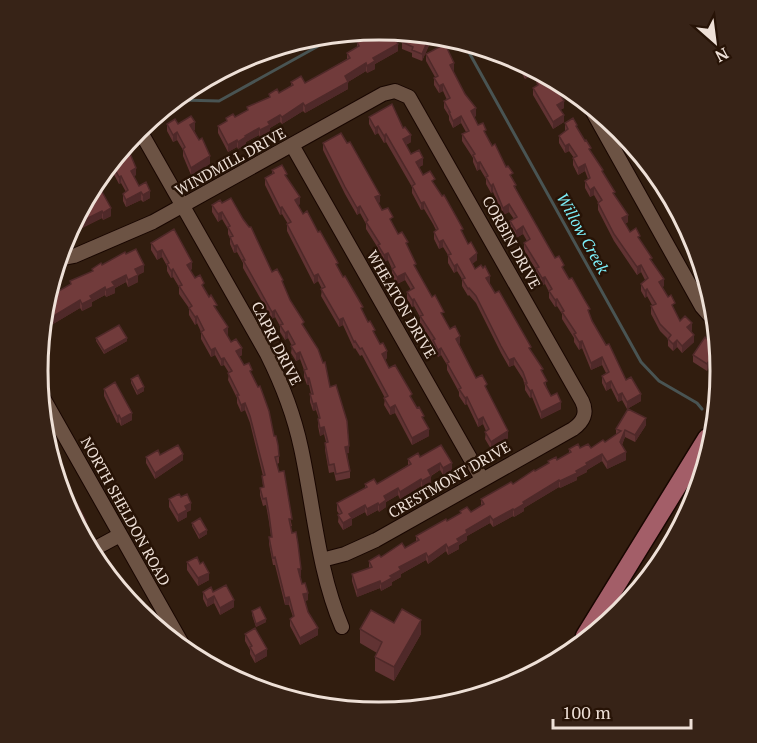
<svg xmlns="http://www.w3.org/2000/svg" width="757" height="743" font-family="'PT Serif',serif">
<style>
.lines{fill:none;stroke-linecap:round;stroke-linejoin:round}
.stream{stroke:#495453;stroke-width:3}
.minor-casing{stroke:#180600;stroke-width:16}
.major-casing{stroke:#180600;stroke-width:21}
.minor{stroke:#6c5344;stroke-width:14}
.major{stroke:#a35e68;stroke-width:18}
.wall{fill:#613333}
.shaded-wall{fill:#4f2929}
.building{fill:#713b3b;stroke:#4f2929;stroke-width:1.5}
.labels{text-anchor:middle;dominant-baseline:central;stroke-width:5;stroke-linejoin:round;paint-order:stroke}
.street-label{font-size:15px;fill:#eee0d7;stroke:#271306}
.water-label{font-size:16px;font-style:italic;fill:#7ceff9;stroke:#271306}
.rim{fill:none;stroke:#eee0d7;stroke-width:3}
</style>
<rect width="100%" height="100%" fill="#311d0f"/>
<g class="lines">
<path class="stream" d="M466,47l175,315 18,19 38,22 5,6
M182,100l37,1 112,-62"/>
<defs>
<path id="minor" d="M593,112l109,195 7,8
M139,129l128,225c15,30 27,61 34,94 13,60 17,123 41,179
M292,145l190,334
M59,259l15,-3 79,-34 230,-128 12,-3 14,6 173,304c6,12 1,21 -9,28l-197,111 -31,14 -23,6
M42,396l139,246
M94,549l26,-14"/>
<path id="major" d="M585,636l122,-198"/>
</defs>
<use href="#minor" class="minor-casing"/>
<use href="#major" class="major-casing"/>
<use href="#minor" class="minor"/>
<use href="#major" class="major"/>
</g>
<path class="wall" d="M369,33l29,18 -23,13v5l-8,4 -1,-2 -18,11v7l-43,24 -2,-2 -21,13 -2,-2 -10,6v4l-10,6 -1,-3 -13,7v2l-8,5 -1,-2 -9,5 -10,-19v-7l8,-4v-4l9,-1 12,-6v-4l22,-10v-3l10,-1 12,-7v-4l14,1 42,-24v-6l10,-6v-5l12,-6z
M405,35l26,6 -9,20 -10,-4v-4l-10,-4v-7z
M426,54l28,16 -1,1 23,45 -2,1 4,8 8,10 20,32 7,12 3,10 39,69 9,13 62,109 15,21 -14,8 -5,-9 -4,2 -7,-14 -5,3 -4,-8v-7l4,-3 -4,-8 -11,5 -9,-22 -3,2 -5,-8v-4l-12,-19v-5l-5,-8 -2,1 -6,-9v-6l-4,-8 -3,1 -6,-10v-5l-12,-20v-7l3,-2 -4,-7 -7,4 -6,-10v-7l4,-2 -5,-7 -6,3 -10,-23 -2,1 -5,-9v-5l-6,-10 -3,2 -4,-9v-4l-11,-17v-7l4,-2 -5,-9 -8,5 -4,-8v-4l-5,-8v-7l3,-1 -4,-9 -4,2 -5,-8v-7l1,-1 -9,-16z
M513,58l22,15 -10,6z
M536,74l28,34 -4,2 4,12 -11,7 -20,-34v-7l4,-2z
M369,117l34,11 8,14 -5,3 5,9 12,11 -4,2 4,8 12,10 42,75 -5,4 3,5 15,14h-1l6,10 36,58 12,22 4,15 4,8 10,13 -20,10 -9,-22 -2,1 -5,-8v-4l-2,-7 -9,-14 -5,2 -8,-14 -25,-50 -7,-8 -1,1 -6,-10v-7l-5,-8 -3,2 -6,-10v-8l-5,-8 -4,2 -5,-10v-7l2,-2 -3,-6 -9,-15 -3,1 -9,-17v-6l-26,-45 -2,1 -6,-10 -3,2 -6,-11z
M565,123l12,5 38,68 13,26 -3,2 5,8 10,8 12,21 12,25 -2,1 18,34 12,9 -1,1 3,11 -12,11 -5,-6 -4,4 -5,-5v-7l-8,-8 -9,-17v-8l1,-1 -5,-9 -2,2 -4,-7v-7l4,-4 -4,-8 -4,3 -23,-34 -16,-31v-8l-4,-7 -4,2 -5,-9v-7l3,-2 -3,-8 -7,4 -5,-10v-7h1l-5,-7 -4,2 -6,-10v-7l6,-5z
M167,124h11l17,6h-1l16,34 -19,11 -8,-19v-6l-6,-10 -4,2 -6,-11z
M323,143l57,59 -2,1 4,7 26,37 8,22 34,60 10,14 -1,1 17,34 11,12 21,48 -8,7 -9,4 -6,-10 1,-8 -3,-7 -5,3 -11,-23 -2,1 -6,-9v-4l-12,-22v-5l-6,-10 -3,2 -5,-9v-4l-13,-21v-6l-6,-11 -2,1 -5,-8v-7l4,-2 -6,-10 -8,4 -5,-8v-7l-4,-9 -4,2 -6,-10v-4l-12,-19v-5l-6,-11 -3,2 -12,-21 -22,-44z
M126,147l10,28 -2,1 5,10 11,12 -7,4 -2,-2 -15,7 -3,-6v-7l3,-2 -5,-9 -2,1 -8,-15z
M272,170l15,8 13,26 -2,1 5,9 35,54 37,66 12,24 -2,2 4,8 23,31 12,22 5,15 -17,9 -17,-32 -5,2 -6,-10 1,-7 -23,-43 -2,1 -5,-8 -1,1 -11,-24 -4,2 -18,-31 1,-7 -4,-8 -4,3 -27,-53v-7h1l-6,-10 -2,1 -15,-30v-7l7,-4z
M95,194l16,22 -8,4 -1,-2 -22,11 -1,-2 -10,4z
M220,200l52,72 11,12 7,16 14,28 26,59 19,66h-2l3,18v7l-14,3 -2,-9 -5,1 -4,-23v-7l1,-1 -2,-8 -4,2 -2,-10 1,-7 -3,-9 -3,1 -3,-9v-8h1l-2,-9h-2l-3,-8v-7l-4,-11 -4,2 -5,-8 1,-7 -4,-8 -3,2 -5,-8v-6l-5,-9 -3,2 -29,-51v-5l-6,-11 -3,1 -4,-9v-6l-2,-4v-5l-6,-10 -4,3 -6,-10v-7z
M686,229l8,12 1,6 -9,-17z
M151,243l41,26 -2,1 5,8 9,12 13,20 11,24 -1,1 4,7 11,13 -3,2 5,8 8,10 22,61 5,20v7l-2,1 15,62h-2l11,50h-1l2,8 6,16 -3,1 3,11 10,23 -18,10 -10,-19v-7l3,-2 -4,-12h-4l-10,-40h-2l-4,-21v-7h2l-2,-15 -3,-17 -3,1 -3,-11v-7l3,-1 -1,-11h1l-13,-53 -5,-13 -4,2 -4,-9v-5l-9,-18 1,-7 -5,-8 -3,1 -6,-11 -4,2 -10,-18v-7l-4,-9 -2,2 -6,-10v-7l-10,-14v-7l-6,-10 -2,1 -4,-7v-5l-5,-9 -5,3 -6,-10z
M126,254l18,18 -6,3v7l-10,5 -2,-5 -11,6v5l-9,4 -1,-2 -13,7v4l-10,5 -2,-3 -32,19v4l-3,2 8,-40 6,-2 11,-6v-4l22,-9v-3l10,-4z
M96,338l31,3 -23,13 -8,-13z
M714,344l-7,27 -14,-9v-7z
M131,379l13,12 -7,4 -6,-12z
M104,389l28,31 -11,6 -2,-4 -2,1 -13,-27z
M646,425l-11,17 -10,-5 -3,8 4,15 -19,9 -5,-8 -15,9v2l-10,5v3l-17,8 -1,-1 -35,21v3l-10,6 -1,-1 -20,11 -3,-4 -23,13v4l-8,5v4l-11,6 -2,-4 -18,13 -2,-4 -25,14v3l-9,5v3l-11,6 -1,-3 -23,9 -5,-16v-7l17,-6v-7l36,-13 11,-6v-6l31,-15 13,-7v-3l11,1 10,-6v-7l32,-15 35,-20v-3l9,-1 12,-7v-4l22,-1 14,-6 11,-7v-6z
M441,445l11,25 -9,5 -3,-5 -9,6v7l-9,5 -1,-2 -21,13 -2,-4 -12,7v5l-7,5 -1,-2 -11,6 -2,-4 -13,7v6l-9,5 -5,-8 1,-8 -2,-3v-8l28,-15v-4h12l31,-19v-6l12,-2z
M146,457l37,3 -28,19 -9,-16z
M181,497l10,13 -4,2v5l-9,5 -9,-15v-8z
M192,523l15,11 -8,5 -7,-13z
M187,562l13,2 9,16 -11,6 -11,-16z
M203,592h10l21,15 -14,8 -6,-12 -7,4 -4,-8z
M252,611l14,11 -10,5 -4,-12z
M394,623l27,11 -27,47 -19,-10v-14l2,-4 -17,-10v-14z
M245,634l22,22 -12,7 -5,-9v-4l-5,-9z"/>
<path class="shaded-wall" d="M428,40l3,1 -9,20v-7z
M398,44v7l-23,13v5l-8,4v-7l6,-8z
M366,63v8l-18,11v7l-43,24v-7l40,-30z
M454,63v7l-4,3v-8z
M529,69l6,4 -10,6v-7z
M443,84v7l-4,2v-7z
M564,101v7l-7,4v-7z
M303,103v8l-21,13v-7z
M476,108v8l-5,2v-7z
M280,115v7l-10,6v4l-10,6v-8l8,-8z
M564,115v7l-11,7v-7z
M461,116v7l-8,5v-7z
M195,122v8l-5,2v-7z
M378,126v7l-3,2v-7z
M259,128v7l-13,7v2l-8,5v-7l7,-6z
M177,132v8l-4,2v-7z
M386,134v8l-2,1v-7z
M411,135v7l-8,4v-7z
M237,140v7l-9,5v-7z
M569,144v7l-4,2v-7z
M210,156v8l-19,11v-7z
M423,158v7l-7,4v-7z
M480,162v7l-3,2v-8z
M585,164v7l-7,4v-7z
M136,168v7l-5,3v-7z
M121,176v7l-2,1v-7z
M493,184v8l-2,1v-7z
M594,187v8l-4,2v-7z
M150,191v7l-7,4v-7z
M141,192v8l-15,7v-7z
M380,195v7l-5,3v-8z
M300,197v7l-5,3v-7z
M424,202v7l-3,1v-7z
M509,204v8l-6,3v-7z
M360,206v7l-3,2v-7z
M282,207v7l-2,1v-7z
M111,208v8l-8,4v-7z
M102,211v7l-22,11v-7z
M222,212v7l-4,3v-8z
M628,215v7l-6,3v-7z
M79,220v7l-10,4 7,-10z
M523,226v8l-7,4v-7z
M443,240v7l-4,2v-7z
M237,245v7l-3,1v-7z
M162,250v7l-5,3v-8z
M388,253v7l-4,2v-7z
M477,253v7l-7,6v-7z
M192,262v7l-5,3v-7z
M457,264v7l-3,2v-7z
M144,265v7l-6,3v7l-10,5v-7l7,-11z
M641,265v7l-4,3v-8z
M173,269v8l-2,1v-7z
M405,273v7l-8,4v-7z
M318,274v7l-4,3v-8z
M126,275v7l-11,6v5l-9,4v-7l6,-8z
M490,276v7l-4,2v-7z
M545,277v7l-3,1v-7z
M664,279v7l-5,3v-7z
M105,287v8l-13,7v4l-10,5v-7l8,-8z
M647,289v7l-2,2v-7z
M414,299v7l-2,1v-7z
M557,299v7l-2,1v-7z
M80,300v8l-32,19v4l-3,2 2,-13z
M275,310v7l-3,2v-7z
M197,316v7l-2,2v-8z
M343,318v7l-4,2v-7z
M692,323v7l-5,4v-7z
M228,327v7l-4,3v-7z
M288,331v7l-3,2v-7z
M694,335v7l-12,11v-7z
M460,336v7l-4,3v-7z
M127,338v3l-23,13v-3z
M677,340v7l-4,4v-7z
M582,341v7l-3,2v-8z
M215,348v7l-4,2v-7z
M242,348v7l-6,3v-7z
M441,348v7l-3,2v-7z
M716,350l1,5 -10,16v-7z
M387,351v7l-5,3v-7z
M300,352v7l-4,2v-7z
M602,357v8l-11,5v-7z
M224,358v7l-3,1v-7z
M514,358v7l-5,2v-7z
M307,378h2v7h-2z
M611,381v7l-5,3v-7z
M144,387v4l-7,4v-4z
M532,390v7l-2,1v-7z
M622,393v7l-4,2v-7z
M641,394v7l-14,8v-7z
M467,397v7l-2,1v-7z
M561,402v7l-20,10v-7z
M245,403v7l-4,2v-7z
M316,403v7l-3,1v-7z
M395,405v8l-5,2v-7z
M132,413v7l-11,6v-7z
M119,415v7l-2,1v-7z
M483,417v7l-5,3v-7z
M646,418v7l-11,17v-7z
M324,427v7l-4,2v-8z
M429,429v7l-17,9v-7z
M625,430v7l-5,12v-7z
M508,431v7l-17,11v-7z
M349,446v7l-4,1v-7z
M626,452v8l-19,9v-7z
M183,454v6l-28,19v-6z
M602,454v7l-15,9v2l-10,5v3l-17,8v-7l16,-10 10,-8z
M440,463v7l-12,7v-7z
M452,463v7l-9,5v-7z
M431,476v7l-9,5v-7z
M421,479v7l-21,13v-7z
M559,480v7l-35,21v3l-10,6v-7l9,-8z
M398,488v7l-12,7v5l-7,5v-7l5,-9z
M191,503v7l-4,2v5l-9,5v-7l7,-9z
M378,503v7l-11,6v-7z
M365,505v7l-13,7v6l-9,5v-7l6,-9z
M513,509v7l-20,11v-7z
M490,516v7l-23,13v4l-8,5v4l-11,6v-7l18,-18z
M86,521v8l-4,2 -3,-5z
M207,530v4l-8,5v-4z
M446,544v7l-18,13v-7z
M426,553v7l-25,14v3l-9,5v3l-11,6v-7l18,-17z
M298,569h3v7h-3z
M209,573v7l-11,6v-8z
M380,581v7l-23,9v-7z
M308,593v7l-5,1v-7z
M214,596v7l-7,4v-7z
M289,597v8h-4v-7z
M234,600v7l-14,8v-7z
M266,619v3l-10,5v-3z
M421,620v14l-27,47v-14z
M318,628v7l-18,10v-7z
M267,649v7l-12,7v-7z"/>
<path class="building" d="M379,30l14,3 5,11 -25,14 2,3 -8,5 -1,-3 -21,13 3,6 -43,24 -2,-3 -21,14 -2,-2 -12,7 2,3 -10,5 -1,-2 -14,8 1,1 -8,5 -1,-2 -9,5 -10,-19 9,-5 -1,-3 7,-4 2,3 13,-7 -1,-3 23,-10 -1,-3 8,-5 2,4 14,-8 -2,-3 10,-6 4,7 45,-25 -3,-5 12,-7 -2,-4 13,-7 -1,-2z
M405,35l23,5 -6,14 -10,-4 1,-3 -11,-5z
M445,44l9,19 -4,2 15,29 11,14 -5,3 7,14 5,-2 3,7 -2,1 8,15 3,-2 11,23 2,-1 5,7 -3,2 6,10 -2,1 41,72 4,-2 5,9 -2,2 7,12 3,-1 12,21 6,10 -2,1 4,11 14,24 3,-1 17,36 5,-3 10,17 -14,8 -5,-9 -4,2 -7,-14 -5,3 -4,-8 7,-4 -7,-15 -11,6 -9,-22 -3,1 -5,-8 2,-1 -14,-21 2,-1 -7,-12 -2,1 -6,-9 3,-2 -7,-12 -3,1 -6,-10 3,-1 -15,-24 6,-4 -7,-13 -7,5 -6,-10 7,-4 -8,-13 -6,4 -10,-24 -2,2 -5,-9 2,-1 -8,-14 -3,1 -4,-8 2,-1 -13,-20 7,-3 -8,-15 -8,5 -4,-9h1l-6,-11 6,-3 -7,-14 -4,2 -5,-8 4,-2 -12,-22z
M520,63l9,6 -4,3z
M536,74l19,12 9,15 -7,4 7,10 -11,7 -20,-34 5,-3 -1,-3 3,-1z
M392,104l11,24 2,-1 6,8 -8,4 8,15 8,-4 4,8 -7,4 7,13 7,-4 5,8 -3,2 10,15 2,-1 19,34 -2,1 7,14 3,-2 6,11 -7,6 5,10 6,-4 2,3 2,-2 5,10 -4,2 9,15 4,-2 32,56 -2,1 14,21 -2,1 6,11 -3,2 7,13 6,-3 4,9 -20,10 -9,-22 -2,1 -5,-8h2l-4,-11 -9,-14 -5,2 -8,-14 -25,-50 -7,-8 -1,1 -6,-10 3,-1 -8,-14 -3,2 -6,-11 3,-1 -8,-14 -4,2 -5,-10 4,-3 -14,-27 -3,1 -9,-17 3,-2 -29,-50 -2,2 -6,-10 -3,2 -6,-11z
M191,116l4,6 -5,3 9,15 3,-2 8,18 -19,12 -8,-19 2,-2 -8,-15 -4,3 -6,-11 8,-5 3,5z
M573,118l4,7 -1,1 9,15 1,-1 5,8 -2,1 14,21 -1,1 13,21 -2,1 15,22 -6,3 8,14 6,-4 4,8 -2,1 14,21 -2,1 14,20 -5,3 9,15 3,-2 4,8 -3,2 8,16 5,-5 7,7 -5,4 7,8 -12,11 -5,-6 -4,4 -5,-5 3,-4 -11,-11 -9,-18 5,-2 -9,-15 -2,2 -4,-7 7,-6 -7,-13 -4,2 -23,-33 -16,-31 4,-3 -8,-13 -4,3 -5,-9 5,-3 -5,-14 -7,4 -5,-10 4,-2 -8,-12 -4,2 -6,-10 9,-7 -3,-6z
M341,133l6,10 3,-1 30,53 -5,2 7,13 6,-2 5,9 -3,2 8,15 4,-2 6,10 -2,1 10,21 -2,1 18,32 3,-2 9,17 -3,1 9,16 5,-3 5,10 -4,3 20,39 6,-3 5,9 -2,2 23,45 -17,11 -6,-10 4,-3 -6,-12 -5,3 -11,-23 -2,1 -6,-9 2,-1 -14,-25 2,-1 -8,-14 -3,2 -5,-10 2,-1 -15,-23 3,-1 -9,-16 -2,1 -5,-8 7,-4 -9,-15 -8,4 -5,-8 3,-2 -7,-14 -4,2 -6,-10 2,-1 -14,-22 2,-2 -8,-14 -3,2 -12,-21 -22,-44z
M127,146l9,22 -5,3 8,15 7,-4 4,9 -7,4 -2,-3 -15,8 -3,-6 5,-4 -7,-14 -2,1 -6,-11z
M282,165l5,9 -2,1 15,22 -5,3 8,14 4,-3 11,21 2,-1 18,32 -2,1 7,13 2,-1 18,31 -2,1 7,14 2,-1 5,9 -2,1 7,13 3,-1 4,8 -5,3 7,14 6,-3 17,29 -2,2 7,12 2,-1 5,9 -2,1 7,12 -17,9 -17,-33 -5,3 -6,-10 4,-2 -26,-48 -2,1 -5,-8 -1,1 -11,-24 -4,2 -18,-31 4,-2 -7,-13 -4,2 -27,-52 4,-2 -9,-15 -2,1 -15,-30 9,-5 -2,-3z
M101,190l10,18 -8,5 -1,-2 -22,11 -1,-2 -3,1 19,-27z
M231,198l12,21 6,8h2l21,45 5,-3 6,11 -1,1 8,19 14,22 -2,2 16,25 5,14 2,-1 5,25 6,-2 11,36 2,25 -4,1 5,24 -14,3 -2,-10 -5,1 -4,-22 3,-1 -4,-15 -4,1 -2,-9 2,-1 -4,-15 -3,1 -3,-10h3l-4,-16h-2l-3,-8 3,-1 -7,-17 -4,2 -5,-8 4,-2 -7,-13 -3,2 -5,-8 3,-1 -8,-14 -3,2 -29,-52h2l-8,-15 -3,1 -4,-9 3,-1 -5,-9 2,-1 -8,-14 -4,2 -6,-9 8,-5 2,3z
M174,229l18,33 -5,3 8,13 5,-3 4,8 -2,2 7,12 2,-2 6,10 -3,1 14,21 -4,3 7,12 5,-3 6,9 -6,3 8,14 5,-2 3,7 -2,1 8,16 2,-1 9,25 5,25h2l2,9 1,11 -4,1 4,15 5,-1 8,48h-3l3,14 4,-1 2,12 3,25h-3l4,15 3,-1 3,10 -5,1 5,18 10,16 -18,10 -10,-19 4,-3 -5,-19 -4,1 -10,-41 -2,1 -4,-21h3l-3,-23 -3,-16 -3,1 -3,-11 4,-1 -2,-11 3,-1 -15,-59 -5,-13 -4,2 -4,-10h2l-11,-22 4,-2 -8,-13 -3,1 -6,-11 -4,2 -10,-18 3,-2 -7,-14 -2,1 -6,-9 3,-2 -13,-20 3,-1 -9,-16 -2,2 -4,-7 2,-1 -7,-13 -5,2 -6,-9z
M136,249l8,16 -9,4 3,6 -10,5 -2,-5 -14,7 3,4 -9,4 -1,-3 -15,9 2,3 -10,5 -2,-4 -33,20 6,-27 5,-4 1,2 12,-7 -1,-3 23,-10 -1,-2 9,-6 1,2 23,-13 1,2z
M119,325l8,13 -23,13 -8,-13z
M705,337l9,7 2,6 -9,14 -14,-9z
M138,375l6,12 -7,4 -6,-12z
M115,382l17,31 -11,6 -2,-4 -2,1 -13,-27z
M628,409l18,9 -11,17 -10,-5 -5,12 6,10 -19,10 -5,-8 -16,9 1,2 -11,6 1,2 -17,8 -1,-1 -36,22 1,2 -10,6 -1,-1 -20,11 -3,-4 -24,14 1,3 -10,6 2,3 -11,6 -2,-4 -18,13 -2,-4 -27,14 2,3 -11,6 2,2 -11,6 -1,-3 -23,9 -5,-16 20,-7 -3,-6 10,-6 2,2 21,-14 3,5 14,-8 -3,-4 30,-17 1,2 14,-8 -1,-2 7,-4 4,5 13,-8 -3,-5 30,-17 2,2 21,-14 1,1 14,-8 -1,-2 8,-4 1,3 14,-8 -2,-3 9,-5 2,4 8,-4 3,4 12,-8 2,2 16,-11 -5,-2z
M178,445l5,9 -28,19 -9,-16 12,-7 2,5z
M441,445l11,18 -9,5 -3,-5 -12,7 3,6 -9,5 -1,-2 -21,13 -2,-4 -14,8 2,4 -7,5 -1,-2 -11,6 -2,-4 -16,9 3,4 -9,5 -5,-8 4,-2 -5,-10 30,-16 -2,-3 9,-5 3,5 34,-20 -3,-5 10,-6 2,4z
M179,494l2,3 6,-3 4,9 -6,3 2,4 -9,5 -9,-16z
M77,504l9,17 -7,5 -11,-17z
M200,518l7,12 -8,5 -7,-12z
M197,557l3,7 3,-2 6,11 -11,5 -11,-16z
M109,561l12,22 -3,1 -14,-21z
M226,585l8,15 -14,8 -6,-12 -7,4 -4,-8 8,-5 2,5z
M260,607l6,12 -10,5 -4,-13z
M402,609l19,11 -27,47 -19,-10 7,-15 -22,-13 11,-19 23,13z
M255,628l12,21 -12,7 -5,-9 2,-1 -7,-12z"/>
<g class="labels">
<g class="street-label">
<text transform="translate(230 161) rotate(-29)">WINDMILL DRIVE</text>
<text transform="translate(512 242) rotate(61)">CORBIN DRIVE</text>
<text transform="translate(402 304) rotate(60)">WHEATON DRIVE</text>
<text transform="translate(277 343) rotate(63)">CAPRI DRIVE</text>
<text transform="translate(449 479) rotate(-30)">CRESTMONT DRIVE</text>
<text transform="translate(126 511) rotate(61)">NORTH SHELDON ROAD</text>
</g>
<g class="water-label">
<text transform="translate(583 233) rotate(61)">Willow Creek</text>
</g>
</g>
<path d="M0 0H757V743H0ZM48 371a331 331 0 1 1 662 0a331 331 0 1 1-662 0Z" fill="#372317" fill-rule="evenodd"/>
<path class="rim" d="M48 371a331 331 0 1 1 662 0a331 331 0 1 1-662 0Z"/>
<g transform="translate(715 42) rotate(152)" stroke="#271306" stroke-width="4.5" paint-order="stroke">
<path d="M0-4.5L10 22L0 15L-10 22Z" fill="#eee0d7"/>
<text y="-9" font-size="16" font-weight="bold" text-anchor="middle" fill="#eee0d7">N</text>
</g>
<path d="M553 719v9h138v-9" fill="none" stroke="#eee0d7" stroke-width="3"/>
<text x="562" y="719" font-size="18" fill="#eee0d7" stroke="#271306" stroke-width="4.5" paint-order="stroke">100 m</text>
</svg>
